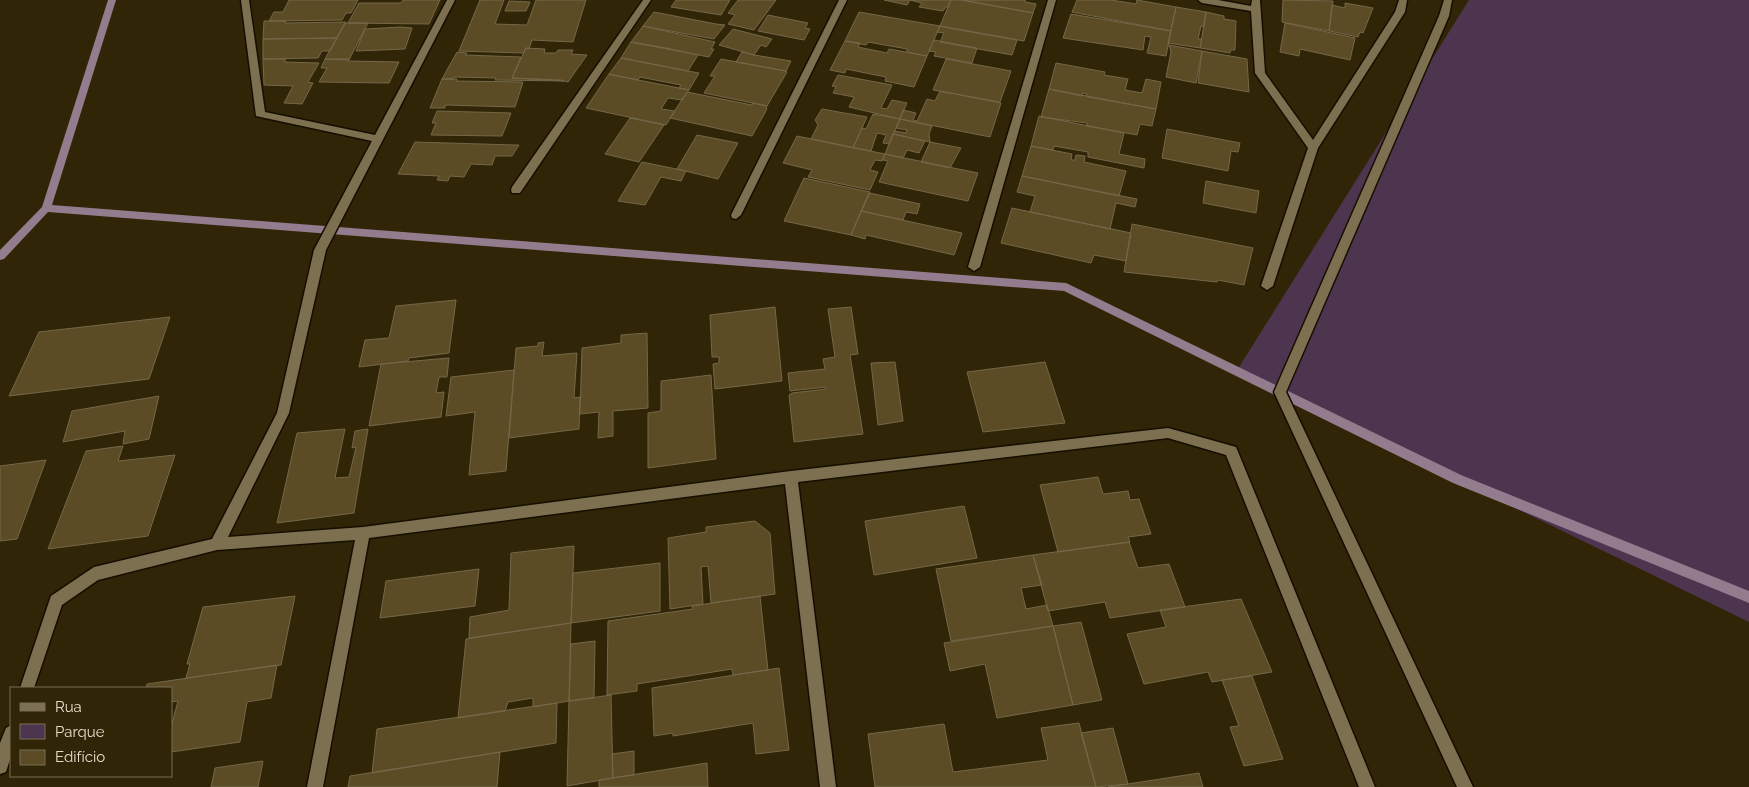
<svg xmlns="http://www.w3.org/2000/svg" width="1749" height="787" font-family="Raleway,sans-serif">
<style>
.green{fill:#4d3550}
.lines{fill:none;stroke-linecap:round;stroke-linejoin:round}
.stream{fill:#927c8d;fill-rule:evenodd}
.building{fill:#5b4c25;stroke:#746849}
.street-casing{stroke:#160e00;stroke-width:3}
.street{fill:#7d7051;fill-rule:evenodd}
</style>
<rect width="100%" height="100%" fill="#302506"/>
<path class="green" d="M1469,0h280v622l-513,-250z"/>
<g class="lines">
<path class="stream" d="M108,0h8l-64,205 1014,78 395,192 288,116v12l-296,-120 -389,-192 -1016,-79 -44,47 -4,1v-10l42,-43z"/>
</g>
<path class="building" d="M289,0h69l-7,13h-5l-4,7 -73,1 5,-9h9z
M403,0h37l-11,24 -81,-1 11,-20h42z
M480,0h24l-9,24 32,1 9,-25h50l-13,42 -41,-2 -3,9 -3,-1 -3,5 -64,-2z
M676,0h54l-9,15 -50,-8z
M738,0h38l-22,30 -26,-6 7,-9 -7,-2z
M884,0h67l-3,7h-2l-3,4 -24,-4 3,-4 -12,-3 -3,5z
M951,0h11l71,13 -9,28 -84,-15z
M962,0h63v2l11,2 -3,9z
M1077,0h34l25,4 1,-4 39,7 -5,24 -99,-19z
M1283,0l50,1 -4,30 -47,-9z
M509,1l21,1 -4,9h-21z
M1345,3l28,5 -10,25 -3,-1 -2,5 -29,-6 3,-26 13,3z
M1176,7l30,5 -2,15 -3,-1 -3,13h4l-2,9 -32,-5z
M654,12l62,12 9,1 -11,14 -71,-13z
M859,12l81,14 -13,30 -20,-4v-3l-39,-7 -2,3 -21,-4z
M1206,12l18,4v3l12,2 -1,29h-4l-1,3 -30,-5z
M1071,14l100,17 -5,25 -19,-3 4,-16 -6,-1 -2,14 -80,-12z
M768,15l40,8 -3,5 5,1 -6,11 -46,-9z
M264,21h22l-1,2 61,-1 -9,16 -74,1z
M345,23h23l-19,37 -24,-1z
M1285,23l70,15 -5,22 -50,-11 -1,7 -19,-4z
M643,26l72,16 -4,7h3l-5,8 -78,-15z
M940,26l14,3 63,11 -5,15 -72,-13 4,-9 -7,-1z
M401,27l11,1 -7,21 -49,2 9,-22z
M733,29l39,10 -6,8 -5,-2 -7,10 -35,-10z
M337,38l-7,13h-8l-4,7 -55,1v-20z
M934,40l43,8 -5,15 -38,-7 2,-4 -7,-1z
M845,41l15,2 -2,4 29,6 2,-4 38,7 -13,31 -29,-6 1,-4 -40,-8 -1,4 -15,-3z
M631,42l35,6 32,7 -10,16 -67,-13z
M1169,45l33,6 -6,32 -30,-6 5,-25z
M526,48l19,1 -1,4h12l2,-3h15l-2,4 16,1 -19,27 -7,-2 -49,-2z
M1202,51l45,8 2,33 -51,-9z
M457,52l10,1 -2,2 56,2 -9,21 52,3 -69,-1 1,-2 -42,-1 -1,2h-11z
M742,52l12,3 37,6 -5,10 -50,-9z
M621,58l67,13 11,2 -10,17 -10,-2 2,-3 -41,-8 -2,3 -29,-6z
M263,59h23l-2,3 35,1 -11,19 5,1 -11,21 -18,-1 9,-17 -29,-1z
M325,59h24l-1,2 51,1 -10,21 -70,-1 8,-14h-6z
M721,59l65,12 1,1 -20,34 -63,-13 11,-17h-5z
M946,59l65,12 -11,31 -67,-12z
M1056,63l49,9 -1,3 24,4 -3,11 17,3 4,-14 15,3 -5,27 -68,-12 -2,-1 1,-2 -4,-1 -1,3 -33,-7z
M609,74l3,1 77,15 -7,10 -14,-2 -7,11 14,2 -9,14 -80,-17z
M838,75l54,10 -11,23 6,1 5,-9 15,3 -7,16 -51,-12 5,-10 -21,-4 3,-6 -4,-1z
M442,79h15l-1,2 67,1 -8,25 -70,-2v3h-15z
M1049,89l107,20 -4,17 -12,-2 -3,11 -50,-9v-3l-46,-6z
M940,91l61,12 -11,34 -90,-18 3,-9 13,3 -3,7 4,1 10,-22 8,2z
M687,92l65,13 1,-2 14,3 -1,2 1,1 -15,27 -82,-18z
M822,109l45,8 -14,31 -42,-9 7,-14 -3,-5z
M437,111l74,2 -9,23 -71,-1 5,-12h-4z
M873,114l27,5 -11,25 -6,-1 3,-8 -9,-2 -6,18 -18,-3 9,-20 4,1z
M1039,116l85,17 -5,21 26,5 -1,9 -56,-11v-5l-34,-6 -1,4 -22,-4z
M630,118l34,7 -25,37 -34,-8z
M900,119l32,7 -3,8 1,8 -37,-8 2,-3 11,2 1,-3 -11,-2z
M1167,129l73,14 -2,9 -7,-1 -3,20 -66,-13z
M893,134l32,7 -6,12 -12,-3 -4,8 -18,-4z
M697,135l41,8 -20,36 -41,-10z
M797,136l88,18 -3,7 -7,-1 -5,10 8,2 -8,18 -62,-13 4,-7 -29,-7z
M415,142l99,3h5l-7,11h-17l-3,9 -21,-1 -7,13 -14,-1 -2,5 -11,-1 2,-4 -41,-2z
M930,142l31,6 -11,20 -29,-6z
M1031,146l41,8 -1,6h4l1,-5 9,1 -1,6 42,9 -7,25 -97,-20z
M885,154l93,19 -10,28 -89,-19 9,-21 -5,-1z
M642,162l44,9 -5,10 -20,-4 -16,28 -27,-4z
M1022,176l115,23 -2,8 -19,-4 -6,26 -80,-17 5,-16 -18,-4z
M804,178l66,14 -19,43 -67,-14z
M1206,181l53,10 -3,22 -53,-10z
M869,193l10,2 41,9 -3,10 -11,-2 -3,8 -42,-9z
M1012,208l119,25 -5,28 -32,-6 -3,8 -90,-20z
M861,211l101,22 -8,22 -88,-20 -1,4 -14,-4z
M1132,224l121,24 -9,37 -26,-5 -1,2 -93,-10z
M456,300l-7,53 -40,5 -1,3 -49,6 6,-27 24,-2 7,-32z
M775,307l7,74 -67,8 -2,-25 6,-1v-6h-7l-2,-42z
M851,307l7,47 -8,1 13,79 -69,8 -5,-47 3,-2 34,-4v-2l-36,4 -2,-18 37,-4 -2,-10 12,-2 -7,-48z
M170,317l-21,62 -140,17 30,-64z
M647,333l1,75 -35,3v25l-15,2 1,-26 -19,2 2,-66 39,-5v-8z
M544,342l-2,14 35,-3 -3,45 6,-1 -1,32 -70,9 7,-90 22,-2v-3z
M449,358l-2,19h-8l-3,16 8,-1 -3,25 -72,9 12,-62z
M895,362l8,59 -25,4 -7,-62z
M1045,362l20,61 -82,9 -16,-60z
M514,370l-8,101 -37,4 6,-63 -29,4 5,-39z
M711,375l5,84 -68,9v-55l13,-2v-30z
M159,396l-10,43 -26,5 2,-13 -62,11 9,-31z
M345,429l-10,49 14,-1 7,-30 -4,1 3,-17 13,-2 -14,84 -77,10 20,-90z
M123,446l-5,15 57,-6 -27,81 -100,13 38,-98z
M46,460l-29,79 -17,2v-75z
M1098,477l5,17 25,-3 2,9 9,-1 12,35 -23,3 2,5 -72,10 -18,-67z
M964,506l13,52 -103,17 -9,-54z
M755,521l15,12 5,61 -64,9 -3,-37 -7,1 2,37 -33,5 -2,-71 38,-6v-5z
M1129,542l9,26 31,-4 16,43 -75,11 -5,-16 -57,9 -15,-56z
M574,546l-3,77 -102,15 1,-21 39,-7 2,-57z
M1033,555l9,30 -21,3 5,21 21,-4 6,21 -102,15 -15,-72z
M660,563v48l-89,12 2,-50z
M479,569l-4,37 -95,12 6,-37z
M295,596l-14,69 -95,13 4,-14h-3l16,-57z
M760,596l8,74 -35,5 -1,-6 -95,15v7l-30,4 1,-74 85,-12 -1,-3z
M1241,599l31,73 -60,10 -4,-10 -64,12 -17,-50 39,-7 -6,-17z
M1081,622l21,78 -29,5 -20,-79z
M571,623l-2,78 -36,6v-9l-25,4 -3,9 -47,7 8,-79z
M1053,626l20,79 -76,13 -12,-54 -35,7 -6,-28z
M595,641l-1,57 -25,3 2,-57z
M277,665l-6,33 -24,4 -7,40 -69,10v-25l7,-26 -7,1v-14h-25l1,-4z
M779,668l10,82 -33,4 -3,-31 -80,13v-3l-19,3 -2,-48z
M1252,676l31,83 -39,7 -14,-39 9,-1 -17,-46z
M611,695l2,83 -46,8 2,-85z
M557,703l-1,40 -184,30 5,-44z
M1079,723l17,64h-221l-7,-53 76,-10 9,48 95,-12 -7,-32z
M1113,728l15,56 -32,3 -15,-54z
M634,751v24l-21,3 -1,-24z
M500,752l-3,35h-149l2,-11z
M263,761l-5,26h-47l4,-19z
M707,763l1,24h-109v-7z
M1199,773l4,14h-95l20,-3z"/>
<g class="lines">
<defs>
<path id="street" d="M241,0h8l16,112 110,23 72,-135h8l-129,250 -37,163 -61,124 135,-10 428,-56 377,-43 68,19 139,340h-16l-133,-332 -58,-17 -370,44 38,305h-16l-35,-303 -416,54 -46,249h-16l48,-247 -138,10 -119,30 -36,25 -28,83h-14l31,-92 43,-29 118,-28 65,-126 37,-163 58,-109 -116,-25z
M643,0h8l-131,193h-8l-1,-3 1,-3z
M839,0h8l-106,215 -5,4 -4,-1 -1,-3z
M1048,0h8l-76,267 -6,4 -6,-4z
M1198,0h20l33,6 1,-6h8l5,73 48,67 82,-128 4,-12h8l-2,12 -87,136 -45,138 -6,4 -6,-4 47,-138 -53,-75 -4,-62 -49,-8z
M1444,0h8l-3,16 -163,376 187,395h-16l-183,-395 165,-376z
M11,725v31l-5,16 -6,2v-31l6,-15z"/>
</defs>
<use href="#street" class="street-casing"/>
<use href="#street" class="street"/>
</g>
<rect x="10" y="687" width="162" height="90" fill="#302506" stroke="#776e54"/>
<rect x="20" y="703" width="25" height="8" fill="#7d7051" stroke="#776e54"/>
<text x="55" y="712" font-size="15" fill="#e2dbca">Rua</text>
<rect x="20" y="724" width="25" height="15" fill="#4d3550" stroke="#776e54"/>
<text x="55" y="737" font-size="15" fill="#e2dbca">Parque</text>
<rect x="20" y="750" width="25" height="15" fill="#5b4c25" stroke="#776e54"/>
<text x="55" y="762" font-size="15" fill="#e2dbca">Edifício</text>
</svg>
